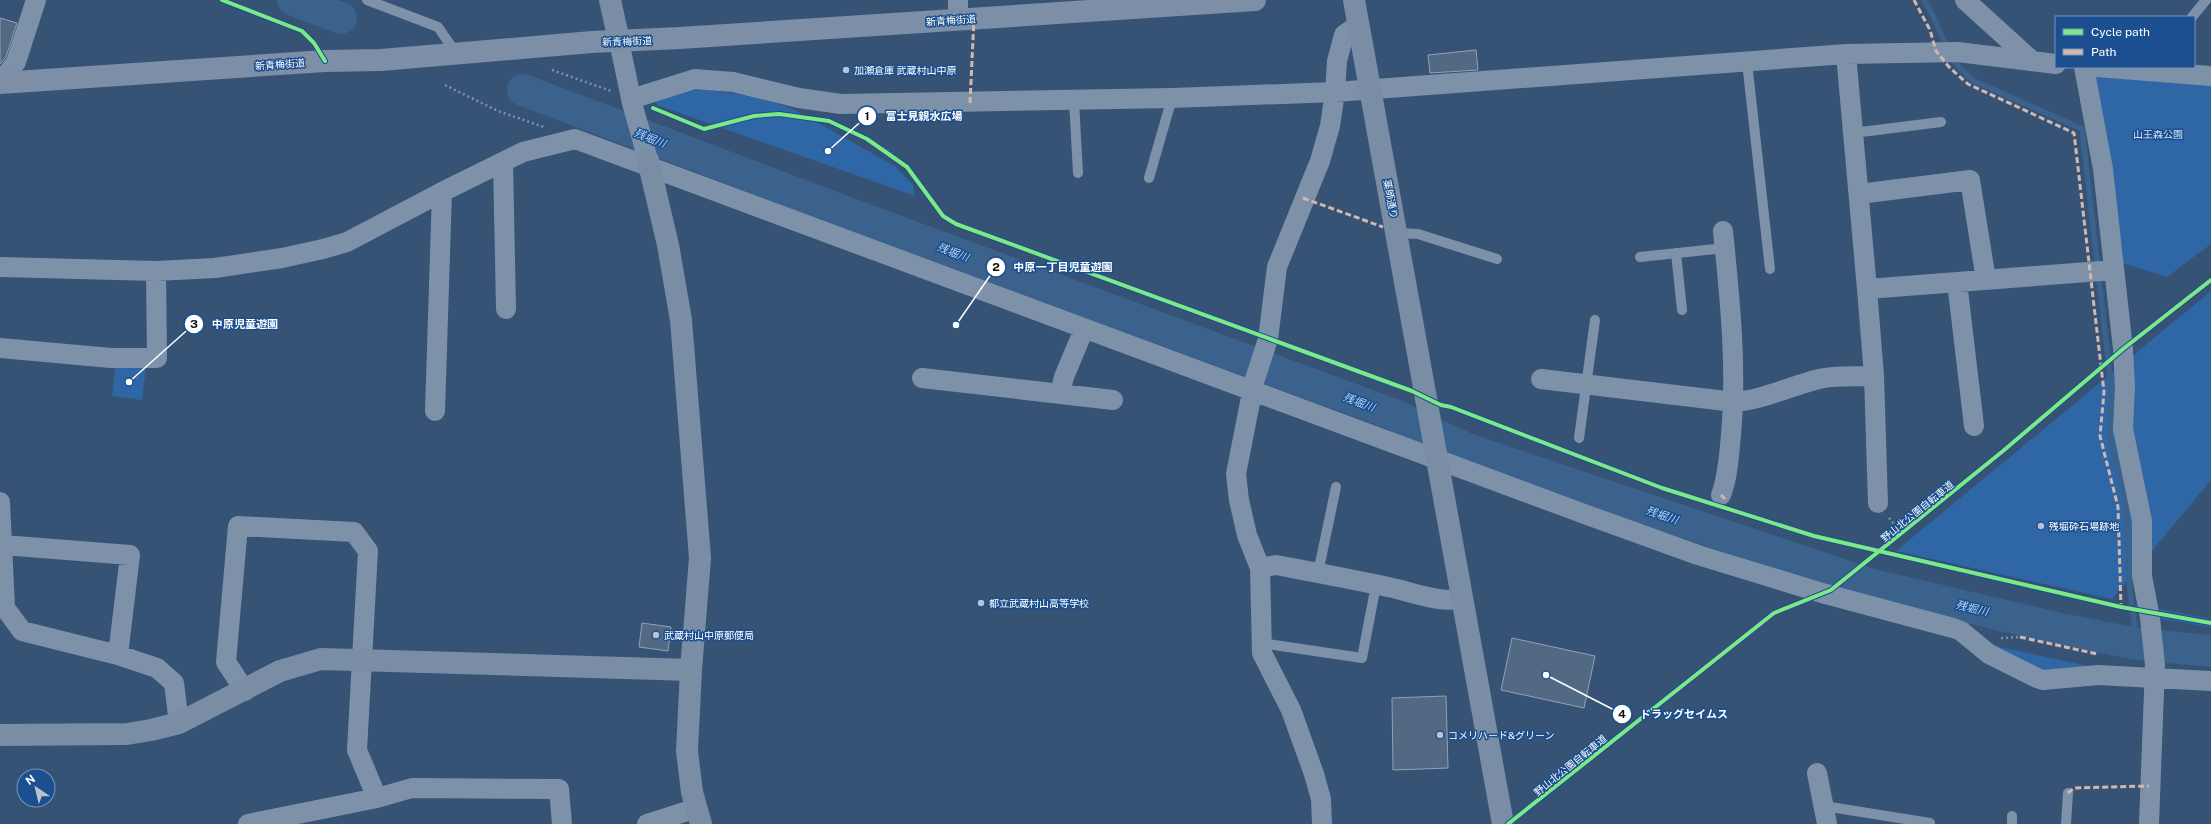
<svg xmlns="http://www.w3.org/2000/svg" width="2211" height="824" font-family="'Public Sans','Noto Sans JP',sans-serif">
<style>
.green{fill:#2f66a5}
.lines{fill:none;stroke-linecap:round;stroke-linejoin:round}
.stream{stroke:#3b618d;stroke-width:5.5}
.river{stroke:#3b618d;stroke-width:32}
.building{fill:#526984;stroke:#92a2b6}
.path{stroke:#7d92a8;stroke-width:2.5;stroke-dasharray:2 3;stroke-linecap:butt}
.lane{stroke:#7d92a8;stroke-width:10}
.street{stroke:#7d92a8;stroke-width:20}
.secondary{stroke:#798da4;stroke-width:22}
.primary{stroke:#7d8ea7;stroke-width:22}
.quiet{stroke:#d1b7ad;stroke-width:3;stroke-dasharray:6 3;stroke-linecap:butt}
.cycleway-casing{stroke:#1b4f8f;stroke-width:6}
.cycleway{stroke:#7ce984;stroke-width:4}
.poi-dot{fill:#b9c2ce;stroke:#1b4f8f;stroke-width:1.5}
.labels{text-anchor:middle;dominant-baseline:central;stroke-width:3;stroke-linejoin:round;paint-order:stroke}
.street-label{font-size:10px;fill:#fff;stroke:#1b4f8f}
.poi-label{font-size:10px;fill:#fff;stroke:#1b4f8f;text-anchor:start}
.park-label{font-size:10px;fill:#cfe3fa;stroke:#1b4f8f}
.water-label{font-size:11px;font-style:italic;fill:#b5d3f5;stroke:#1b4f8f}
.leader{fill:none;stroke:#fff;stroke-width:1.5}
.callout-dot{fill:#fff;stroke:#1b4f8f;stroke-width:1.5}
.mark-label{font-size:12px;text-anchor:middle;font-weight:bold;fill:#111}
.callout-label{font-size:11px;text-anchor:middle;font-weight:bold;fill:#fff;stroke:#1b4f8f;stroke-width:3;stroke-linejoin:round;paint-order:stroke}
</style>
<rect width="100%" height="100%" fill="#365274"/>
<path class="green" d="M2095,74l116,11v159l-44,33 -48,-15z
M701,89l57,8 35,12 102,57 18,19 2,11 -258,-91 -1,-5z
M2211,291v189l-99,119 -216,-48z
M116,364l30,4 -4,32 -30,-4z
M2160,609l51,10v8l-50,-8z
M1995,646l98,21 -45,7 -54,-26z"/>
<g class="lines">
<path class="stream" d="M1924,0l9,16 14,32
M1952,56l5,9 15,15 110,49 30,265 -2,44 16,63 4,91 7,52"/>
<path class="river" d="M293,0l48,18
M523,90l333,126 536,198 75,35 402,135 192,45 76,15 74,7"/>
</g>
<path class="building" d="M0,18l17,5 -11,34 -6,7z
M1476,50l2,20 -48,3 -2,-18z
M642,623l29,4 -3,24 -29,-4z
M1512,638l83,18 -11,52 -83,-18z
M1446,696l2,72 -55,2 -1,-72z"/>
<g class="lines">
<path class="path" d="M552,70l59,21
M445,85l53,26 46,16
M659,111l45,18 50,-13 27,-2
M833,123c25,12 56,24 75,45 17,18 25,42 48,56l295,109
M1889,518l13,15
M2001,638l19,-1"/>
<path class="lane" d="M367,0l71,27 18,26
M2192,17l14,-17
M1747,62l23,207
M1074,101l4,72
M1853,133l88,-11
M1149,178l23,-80
M1398,233l20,1 79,25
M1676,253l6,57
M1640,257l85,-9
M1579,438l16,-118
M1318,573l18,-86
M1261,643l101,15 14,-73
M1824,806l106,17
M2012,824v-8
M2066,824l2,-31"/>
<path class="street" d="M1965,0l65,59
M958,19v-19
M619,41l13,62 16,57
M1846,54l21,235 247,-19
M2084,67l19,102 20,180 2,38 -2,42 19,92v55l8,42 5,47 -6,159
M2097,67l114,9
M0,83l16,-21 20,-62
M631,99l64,-20 12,1 26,2 66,16 42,6 331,-6 163,-6 511,-38 112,-2 98,12
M503,162l3,147
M1859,194l111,-14 16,100
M0,267l156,4 59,-3 67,-10 41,-9 24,-7 95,-50 81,-40 52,-13 1012,376 111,40 124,38 131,35 8,3 28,23 48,24 6,2 55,-5 113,6
M1957,282l17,144
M1867,289l7,87 4,127
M0,348l111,10h46l-1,-87
M922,378l191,22
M1541,379l193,23c28,-2 57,-16 85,-23 17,-4 38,-2 55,-3
M1060,394l4,-17 20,-48
M435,411l7,-219
M1721,495c7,-18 8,-40 10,-60 6,-69 -1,-135 -8,-204
M0,502l5,106 17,23 96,24 39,13 17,15 5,40
M3,545l127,10 -12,100
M1260,568l16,-3c37,7 75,14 112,22 25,5 49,16 75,12
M245,691l-19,-29 12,-136 116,6 14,19 -11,199 20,48
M1817,773l10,51
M248,824l129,-26 35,-10 147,1 3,35
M647,824l50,-16
M1322,824l-1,-25 -7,-25 -23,-64 -29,-57 -2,-85 -13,-33 -8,-35 -3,-26 18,-92 14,-43 9,-72 43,-106 10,-35 5,-34 2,-31 7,-26 14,-10"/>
<path class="secondary" d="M610,0l9,41
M1354,0l149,824
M648,160l20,85 13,75 19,238 -9,112 -4,81 5,41 9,32
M0,735l127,-1 24,-4 28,-7 101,-52 41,-12 370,11"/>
<path class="primary" d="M0,83l325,-22 56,-1 211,-18 88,-4 575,-38"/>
<path class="quiet" d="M1914,0l16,30 6,21 13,16 19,17 106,49 30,259 -4,44 18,71 3,100
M970,103l4,-85
M1303,198l80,29
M1721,495l4,4
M2020,637l77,17
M2068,793l6,-5 75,-2"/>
<defs>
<path id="cycleway" d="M222,0l80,31 12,12 11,18
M653,108l51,21 50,-13 25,-2 50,7 38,18 40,28 36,49 13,8 456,167 29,14 10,2 211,81 152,48 307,71 90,16
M1508,824l266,-211 57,-23 172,-139 120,-102 88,-69"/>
</defs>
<use href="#cycleway" class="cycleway-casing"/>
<use href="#cycleway" class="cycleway"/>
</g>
<g class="poi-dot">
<circle cx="846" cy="70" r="4"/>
<circle cx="2041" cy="526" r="4"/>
<circle cx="981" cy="603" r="4"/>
<circle cx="656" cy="635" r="4"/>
<circle cx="1440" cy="735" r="4"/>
</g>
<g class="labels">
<g class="street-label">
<text transform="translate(951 20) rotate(-4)">新青梅街道</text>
<text transform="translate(627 41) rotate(-2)">新青梅街道</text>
<text transform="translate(280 64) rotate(-4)">新青梅街道</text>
<text transform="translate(1391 199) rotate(79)">薬師通り</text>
<text transform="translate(1917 511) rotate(-39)">野山北公園自転車道</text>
<text transform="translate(1570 765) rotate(-39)">野山北公園自転車道</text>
</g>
<g class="poi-label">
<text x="854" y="70">加瀬倉庫 武蔵村山中原</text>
<text x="2049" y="526">残堀砕石場跡地</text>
<text x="989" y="603">都立武蔵村山高等学校</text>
<text x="664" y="635">武蔵村山中原郵便局</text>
<text x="1448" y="735">コメリハード&amp;グリーン</text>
</g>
<g class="park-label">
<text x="2158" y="134">山王森公園</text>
</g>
<g class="water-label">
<text transform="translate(650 138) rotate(21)">残堀川</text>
<text transform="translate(953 252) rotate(20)">残堀川</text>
<text transform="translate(1359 402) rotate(20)">残堀川</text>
<text transform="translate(1662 515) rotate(19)">残堀川</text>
<text transform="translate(1972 608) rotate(13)">残堀川</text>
</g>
</g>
<path class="leader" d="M828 151L867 116M956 325L996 267M129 382L194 324M1546 675L1622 714"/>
<g class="callout-dot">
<circle cx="828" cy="151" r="4"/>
<circle cx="956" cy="325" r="4"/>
<circle cx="129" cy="382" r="4"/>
<circle cx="1546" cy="675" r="4"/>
<circle cx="867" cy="116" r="10"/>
<circle cx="996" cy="267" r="10"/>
<circle cx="194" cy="324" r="10"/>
<circle cx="1622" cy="714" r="10"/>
</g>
<g class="mark-label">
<text x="867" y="120">1</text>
<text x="996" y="271">2</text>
<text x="194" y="328">3</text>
<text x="1622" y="718">4</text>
</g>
<g class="callout-label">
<text x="924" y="120">富士見親水広場</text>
<text x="1063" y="271">中原一丁目児童遊園</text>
<text x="245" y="328">中原児童遊園</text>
<text x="1684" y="718">ドラッグセイムス</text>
</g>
<rect x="2055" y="16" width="140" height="52" fill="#1b4f8f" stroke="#7695bc"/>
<rect x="2063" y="29" width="20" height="6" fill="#7ce984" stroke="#7695bc"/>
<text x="2091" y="36" font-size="12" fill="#ffffff">Cycle path</text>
<rect x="2063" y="49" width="20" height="6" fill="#d1b7ad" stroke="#7695bc"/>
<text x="2091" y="56" font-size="12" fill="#ffffff">Path</text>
<g transform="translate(36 788) rotate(325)"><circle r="19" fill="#1b4f8f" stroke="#7695bc"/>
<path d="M0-3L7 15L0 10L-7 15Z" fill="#b9c2ce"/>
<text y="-6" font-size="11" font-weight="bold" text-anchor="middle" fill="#ffffff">N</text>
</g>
</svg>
